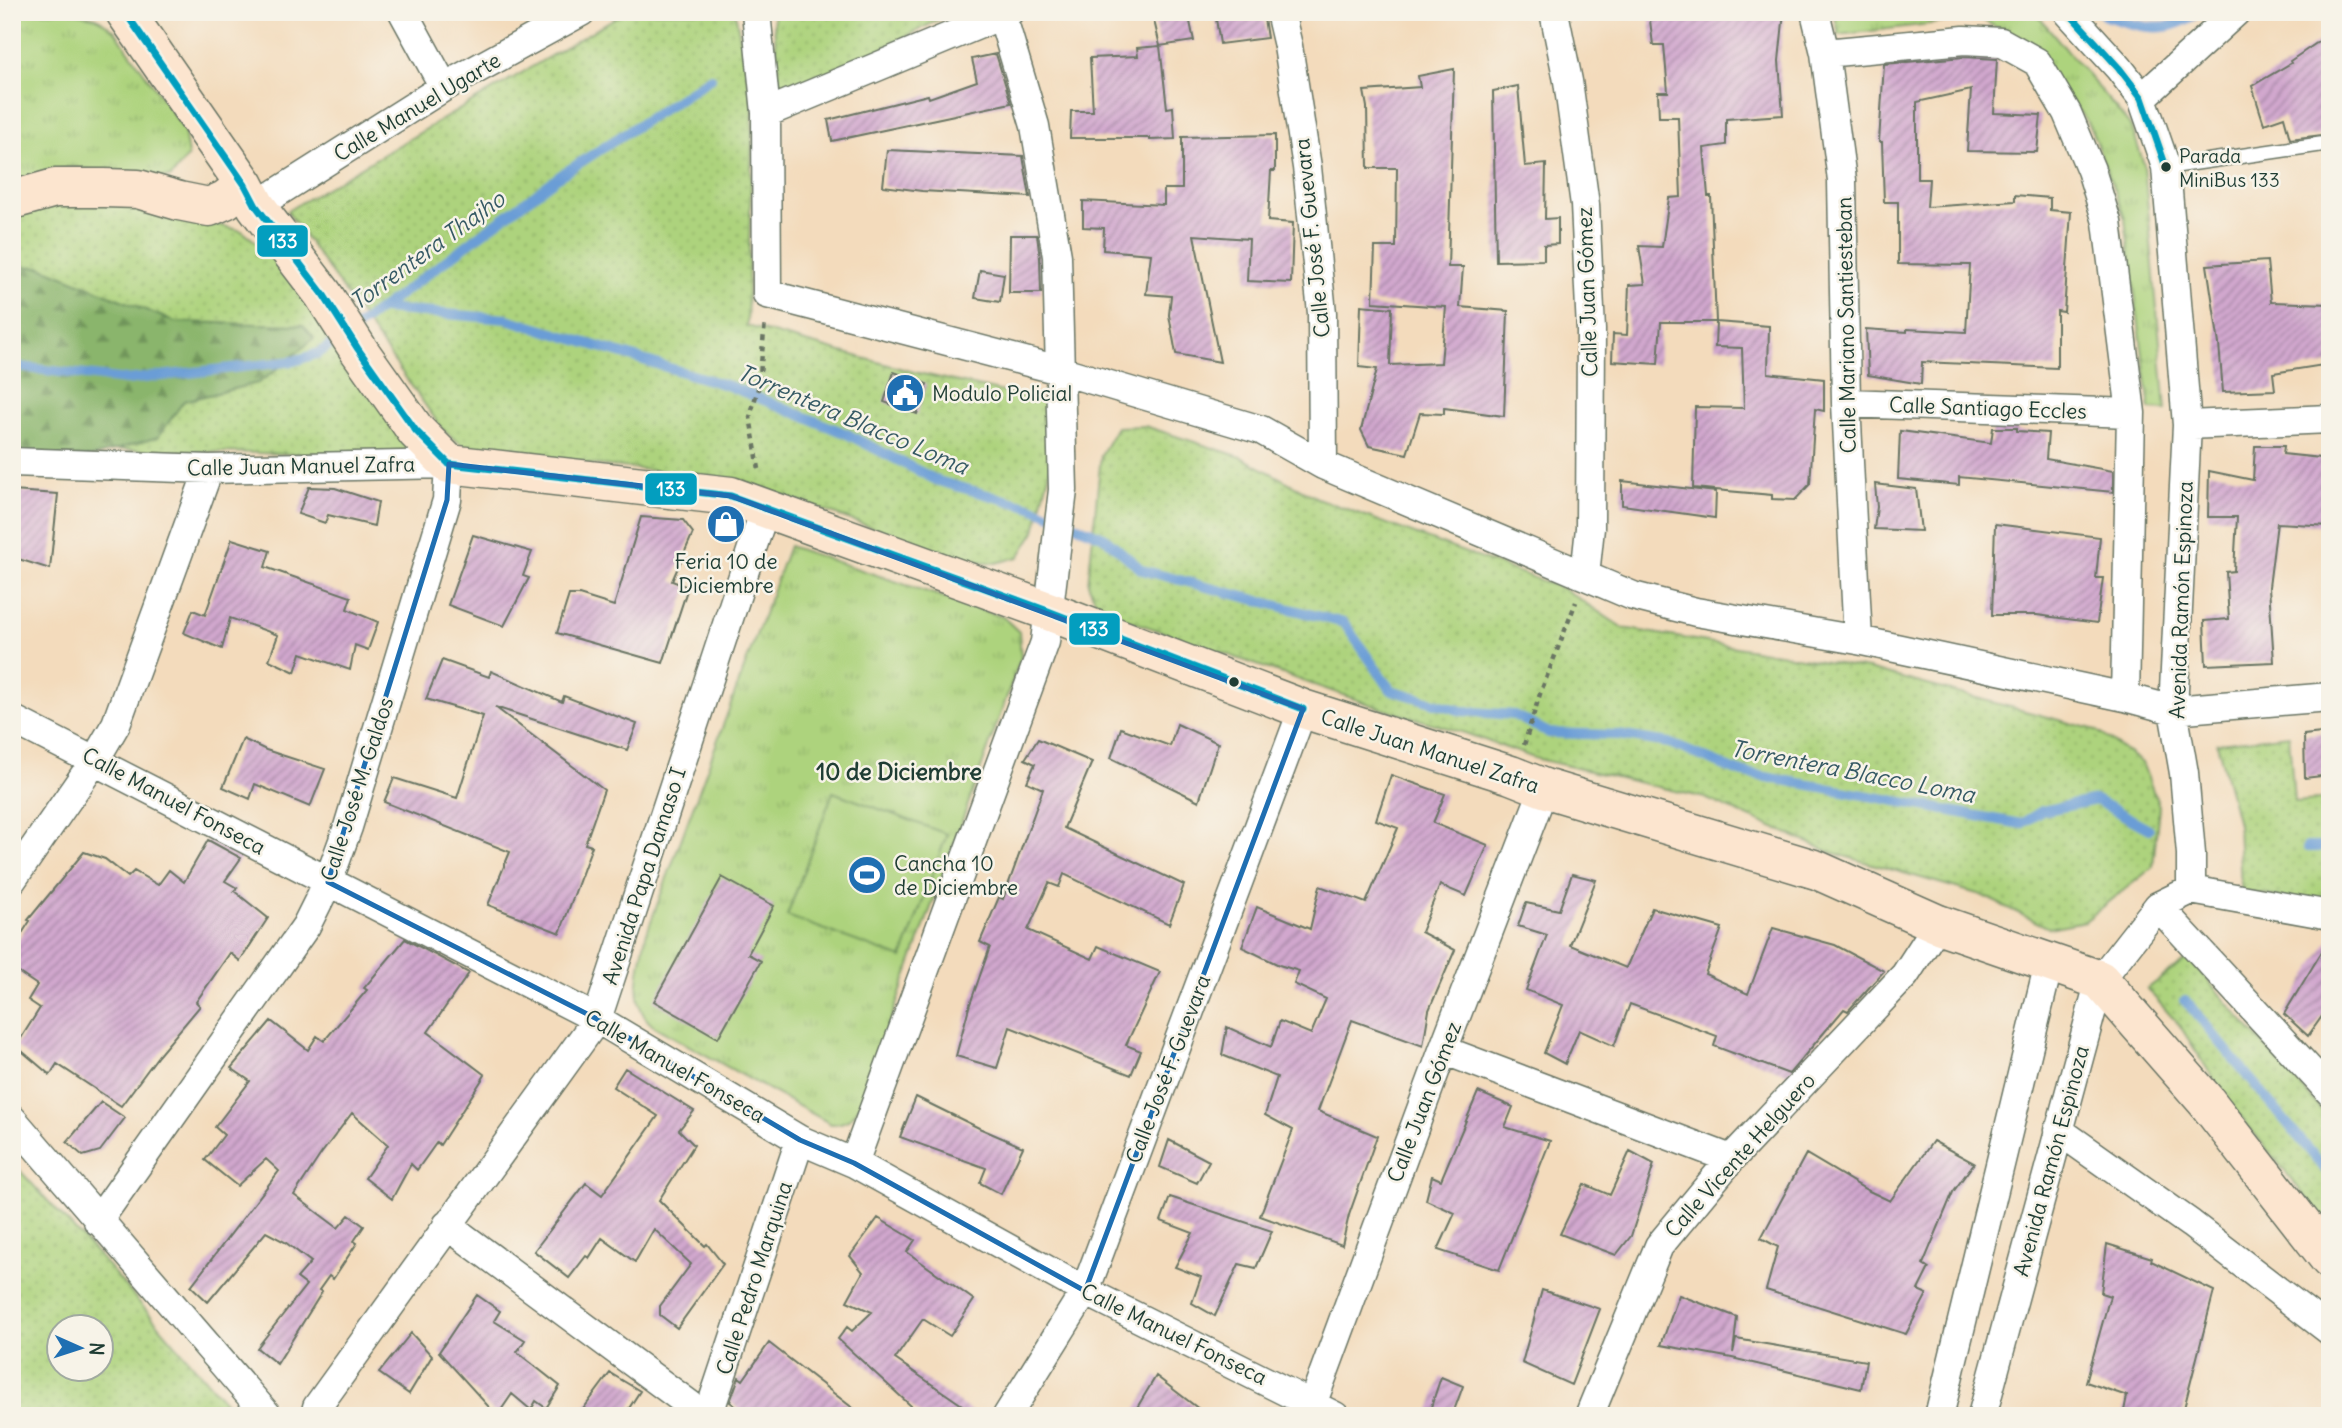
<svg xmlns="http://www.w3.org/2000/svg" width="2342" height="1428" font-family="Delius,sans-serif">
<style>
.grass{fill:url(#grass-dots);stroke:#668858;stroke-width:2;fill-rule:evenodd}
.forest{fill:url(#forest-firs);stroke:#547950;stroke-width:2}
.park{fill:url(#park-tufts);stroke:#668858;stroke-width:2}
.pitch{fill:#add37d;stroke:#668858;stroke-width:2}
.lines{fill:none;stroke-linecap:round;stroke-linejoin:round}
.stream{stroke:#6b9dd6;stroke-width:10}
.building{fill:url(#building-hatch)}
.lane-casing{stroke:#697464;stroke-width:17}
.street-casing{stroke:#697464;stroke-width:31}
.secondary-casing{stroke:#697464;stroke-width:41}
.path{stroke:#697464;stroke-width:4.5;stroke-dasharray:5 5;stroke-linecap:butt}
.lane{stroke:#fff;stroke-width:14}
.street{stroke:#fff;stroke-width:28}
.secondary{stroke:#fce5cf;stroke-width:38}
.bus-1-casing{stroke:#f7f3e8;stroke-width:12}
.bus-1{stroke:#039ebf;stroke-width:7}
.marked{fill:none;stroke:#1f6fb2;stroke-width:5;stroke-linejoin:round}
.bus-dot{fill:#1f3d34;stroke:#f7f3e8;stroke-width:2.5}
.labels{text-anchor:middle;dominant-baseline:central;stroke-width:5;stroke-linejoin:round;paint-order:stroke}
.bus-label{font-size:19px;fill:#1f3d34;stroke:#f7f3e8;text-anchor:start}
.street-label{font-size:21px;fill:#1f3d34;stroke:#f7f3e8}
.poi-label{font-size:21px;fill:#1f3d34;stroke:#f7f3e8;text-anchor:start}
.water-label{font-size:23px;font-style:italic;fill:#365a65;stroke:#f7f3e8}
.neighbourhood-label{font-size:23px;font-weight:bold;fill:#1f3d34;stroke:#f7f3e8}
.line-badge{stroke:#f7f3e8;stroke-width:2.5}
.badge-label{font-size:19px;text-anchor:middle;font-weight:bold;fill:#fff}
</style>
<defs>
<pattern id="grass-dots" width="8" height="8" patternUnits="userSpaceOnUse" patternTransform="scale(1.75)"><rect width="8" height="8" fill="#add37d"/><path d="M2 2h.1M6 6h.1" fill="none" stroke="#94b66d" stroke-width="1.8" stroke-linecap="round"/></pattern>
<pattern id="forest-firs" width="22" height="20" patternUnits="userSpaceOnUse" patternTransform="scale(1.75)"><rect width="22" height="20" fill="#8ab56c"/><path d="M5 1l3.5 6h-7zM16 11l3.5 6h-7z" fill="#70945a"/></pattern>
<pattern id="park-tufts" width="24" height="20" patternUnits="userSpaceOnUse" patternTransform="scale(1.75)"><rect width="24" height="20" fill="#add37d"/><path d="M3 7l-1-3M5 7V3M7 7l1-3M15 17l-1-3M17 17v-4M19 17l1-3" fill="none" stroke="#94b66d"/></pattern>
<pattern id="building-hatch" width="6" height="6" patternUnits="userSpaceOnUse" patternTransform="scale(1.75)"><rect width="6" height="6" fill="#d1a7ce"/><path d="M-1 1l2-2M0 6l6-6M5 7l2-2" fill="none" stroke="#a989a8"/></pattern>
</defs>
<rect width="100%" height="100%" fill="#f7f3e8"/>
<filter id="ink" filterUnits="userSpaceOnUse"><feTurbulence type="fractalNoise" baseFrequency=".0143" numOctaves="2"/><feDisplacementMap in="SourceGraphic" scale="14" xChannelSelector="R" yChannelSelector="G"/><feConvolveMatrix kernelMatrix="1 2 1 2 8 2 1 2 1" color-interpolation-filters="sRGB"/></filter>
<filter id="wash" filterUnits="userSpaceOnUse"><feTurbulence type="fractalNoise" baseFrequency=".00686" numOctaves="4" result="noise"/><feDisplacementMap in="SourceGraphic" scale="28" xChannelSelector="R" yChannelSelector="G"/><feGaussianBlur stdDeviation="1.57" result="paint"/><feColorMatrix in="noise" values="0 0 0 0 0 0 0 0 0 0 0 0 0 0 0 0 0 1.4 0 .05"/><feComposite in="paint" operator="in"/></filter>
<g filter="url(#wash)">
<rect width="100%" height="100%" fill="#f3dbbc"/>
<path class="grass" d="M625,12h110l18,92 -6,222 167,46 139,31 -2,63 -16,65 -16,26 -23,6 -33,-3 -227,-81 -243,-25 -29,-8 -21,-16 -156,-219z
M773,12h180l-80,42 -93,40z
M67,196l76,9 99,26 47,37 125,189 -402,-10v-236z
M1145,426l96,31 76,41 247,91 59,39 245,41 228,61 46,33 17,43 -6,61 -68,54 -36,7 -68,-33 -151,-43 -125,-54 -171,-40 -69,-25 -82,-24 -283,-99 -12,-26 13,-129 16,-28z
M2289,735l5,67 36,-3v106l-89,-14 -3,-67 -21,-81z
M2188,958l142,162v107l-103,-127 -47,-74 -33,-37z
M12,1162l96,104 129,150h-225zM60,1326h42v42h-42z"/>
<path class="forest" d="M12,266l29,1 134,55 128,3 11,13 -39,33 -17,12 -74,18 -26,36 -66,20 -69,-2 -11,-9z"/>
<path class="park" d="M12,12h59l26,6 18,13 69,98 4,27 -17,21 -22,1 -78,-11 -59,16z
M1834,12h201l97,116 12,37 22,245 -16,-1 -25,-190 -36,-95 -64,-81 -46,-25 -140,17z
M789,546l214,71 16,15 2,25 -161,448c-7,13 -13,19 -29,19l-176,-97c-29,-20 -14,-63 -9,-92z"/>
<path class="pitch" d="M833,792l114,42 -45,124 -115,-42z"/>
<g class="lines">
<path class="stream" d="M2101,12l4,4c37,11 59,21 94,-4
M383,309l124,10 222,67 118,48 91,47 93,26 73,30 38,33 202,53 47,67 71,21 52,4 35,18 69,2 51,8 70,29 282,52 21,-13 54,-11 53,29
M355,328l206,-153 150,-97
M12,366l114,14 168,-19 25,-8 24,-17
M2307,847h23
M2185,1000l145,175"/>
</g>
<g id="blocks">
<path class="building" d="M1152,12h36l6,29 -34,5z
M1263,12l4,26 -47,6 -4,-25z
M1649,12h135l-5,49 4,54 -57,4v26l-22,3 4,48h3l5,126h-55l-3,42 -46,-3 1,-27 14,1 2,-50 16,-1 -6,-38 23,1 7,-49 12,-1 -3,-80h-19l-1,-25h10l-4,-47h-11z
M2330,34v100l-40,5 -6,-22 -20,7 -12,-38 39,-23 -1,-2z
M1160,46l7,62 6,-1 2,32 -25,1v-2h-80l1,-27h22l-3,-53 48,-2 -1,-8z
M996,54l15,49 -179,38 -4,-21 100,-25 1,3 48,-17 -5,-22z
M1964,57l33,2 -3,54 47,2 -4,37 -70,-1 4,-61 -54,12v77h12l-2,28 88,-6v-6l35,3v12l21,2 -7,100 -7,-1v57l-135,-6 -1,22 -53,-9 -2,-46 41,3v-3l59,3 4,-67 -72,-1v-62h-14l-2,-60h-3l5,-78z
M1454,69l-6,198h15l-3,40 48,4 -4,105 -60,-8v6l-24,-1 -13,41 -38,-8 -8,-16 16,-61 -18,-2 2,-62 31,3 -2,57 51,-2 5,-56 -73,-5 2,-55h21l1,-79h-29l-1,-61 -3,-16 56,-4 -2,-11z
M1518,86l7,80 21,-2 -1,55 13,-1v26l-14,1v15l-48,1 -3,-170z
M1275,135v36h-4l-3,50 25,2 -2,60 -44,-2 2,-42 -55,-4 26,127 -44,-8 -7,-39 2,-19 -25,-2 5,-40 -48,-4 1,-22 -21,-1v-26l81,4v-16h18v-52z
M887,150l136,6 7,41 -108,-6 -39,-5z
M1010,235h27l3,23 1,35h-32z
M2267,261l4,41 59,2v60l-57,9 2,17 -52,2 -4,-48 -12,-79z
M980,270l24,4 -4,28 -25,-4z
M1716,322l53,4 -1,47 56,6v32l-9,-2 -5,75 -15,16 -23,-1v-4l-79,-7 2,-81 49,1 -2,-60 -27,-1z
M894,372l33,12 -10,30 -33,-12z
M1993,428h24v3l31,2 -2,26 67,12v21l-154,-15v8l-61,-6 2,-48 91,12z
M2255,446h29l-1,8 47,5v67l-53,-3 -8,64 5,75 -68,3 -2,-44 25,-2 -3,-47 8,-1 3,-54h-29l1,-46 44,9z
M1622,481l94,11 -1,26 -93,-13z
M1875,484l41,5 5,42 -47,-2 3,-22z
M309,487l26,1 43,14 -4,24 -46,-11 -3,8 -27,-9z
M12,491l46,3 -8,75 -38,-12z
M641,517l42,3 10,13 -21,48 16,6 -25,76 -106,-30 12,-38h10l35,11z
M1995,524l105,13 -4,41h7l-6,45 -60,-8h-45z
M473,535l59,17 -9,24 6,2 -25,48 -56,-21z
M232,539l38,12 -5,16 86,30 -4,12 31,13 -10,28 -13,-5 -5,25 -49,-17 -6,19 -26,-12 9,-25 -48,-17 -8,31 -38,-16 9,-23 12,5z
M442,660l47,17 2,-6 71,31 2,-6 73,28 -10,26 -132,-43 109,83 -19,54 7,2 -32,87 -72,-28 22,-53 -126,-50 10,-24 63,20 26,-82 -57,-17z
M1177,724l41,19 -19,58 -88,-43 10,-30 49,18z
M2330,732v43l-25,3 -1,-43z
M243,739l23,11 59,19 -15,38 -55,-23 -5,15 -27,-12z
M1038,739l54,23 -28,66 120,57 -15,39 -105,-50 -5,13 -10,-4 -21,47 64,29 6,-13 62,26 -34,73 15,6 -10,24 -121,-48 -13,41 -41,-12 13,-49 21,-60 -10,-5 19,-45 4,2 40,-110 -16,-7 8,-18 -10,-5z
M1391,775l54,19 -12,29 55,22 -22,51 -26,-11 -19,47 34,18 -26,60 -6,36 -71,-26 -34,91 59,25 -28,79 -7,30 -82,-29 33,-86 -28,-15 12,-38 -55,-22 5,-28 44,20 9,-26 31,13 15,-35 -32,-15 5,-13 -20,-6 -37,-18 15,-40 53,22 10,-43 46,17 32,-75 -22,-8z
M208,840l33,18 -16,23 12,7 -3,3 34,27 -28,43 -10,-8 -34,49 4,4 -42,50 -37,50 -64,-42 -7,11 -34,-29 24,-38 -12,-8 9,-15 -25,-17v-19l18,-28 -2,-1 56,-68 21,7 23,18 6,-6 24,14 11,-15 15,12z
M1572,874l24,6 -26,65 56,23 26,-60 70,20 -17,46 43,20 25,-66 62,17 49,26 -36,40 -4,-2 -55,65 -75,-28 3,-10 -87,-32 -16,42 -35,-16 -14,34 -21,-11 19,-48 -37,-15 21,-55 -29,-9 8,-23 33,7z
M722,877l52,29 -26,48 13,7 -43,77 -64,-37z
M2330,938v67l-22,31 -24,-22z
M405,939l64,34 -41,59 57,43 -45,70 -3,-3 -20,28 -6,-6 -19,35 -27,-21 23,-33 -36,-32 -31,41 -27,41 44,33 11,-13 15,11 -10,15 3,2 -24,36 -4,-3 -10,14 3,2 -45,72 -20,-16 49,-63 -9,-7 14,-16 -26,-20 -19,-10 -58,70 -17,-16 88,-115 -13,-12 -29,27 -32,-26 19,-25 -9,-8 35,-46 -19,-13 40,-47 37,29 9,-14 7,5 43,-51 -3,-2z
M625,1068l69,43 -15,19 15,15 -35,55 46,46 2,-2 16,20 -46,64 -17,-13v-9l31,-42 -37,-35 -19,33 -33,-24 -13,20 -3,-2 -17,22 -35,-27 52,-68 16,12 56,-79 -45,-29z
M1478,1092l35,15 -8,20 45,14 -51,129 -61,-20 17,-37 -29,-13 6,-24 9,4z
M916,1097l63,31 44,19 -22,47 -21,-11 6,-15 -86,-31z
M101,1102l24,16 -25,33 -17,5 -16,-14z
M1169,1140l40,21 -12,22 -37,-16z
M1933,1141l41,22 -21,29 -30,72 6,4 -11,22 9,4 -21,40 -140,-44 12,-43 -17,-9 45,-84 61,36 23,11z
M1630,1151l24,13 -23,72 -15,19 -56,-21 24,-50 26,11z
M1170,1197l102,34 -16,37 -17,-4 -24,52 -23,-13 9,-26 -26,-10 18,-34 -32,-12z
M878,1218l37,22 -8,12 67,48 -24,36 -27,-17 -28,40 83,57h-56l-84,-77 9,-12 5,4 20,-19 -25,-11 16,-29 -13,-16z
M2107,1244l45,14 -1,3 63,30 -32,125h-59l4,-20 -41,-14 24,-86 -9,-3z
M1542,1290l58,19 -29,76 -49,-22z
M477,1295l23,16 -6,10 31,19 -8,12 43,34 -14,22 -10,-7 -5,9 -19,-16 -15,22 -58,-64z
M1679,1295l58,22 -4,36 3,-14 130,22 -5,28 -129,-31 -71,-13z
M411,1333l21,23 -23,38 -30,-21z
M769,1343l94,73h-115l-18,-14 9,-25 4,3z
M610,1373l30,18 -16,25h-46z
M1156,1376l52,40h-76z
M1441,1377l22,9 -11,30h-24z"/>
</g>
</g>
<g filter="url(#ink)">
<use href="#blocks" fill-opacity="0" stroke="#697464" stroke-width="2"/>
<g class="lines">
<defs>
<path id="lane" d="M2166,167l164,-24"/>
<path id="street" d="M403,12l41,75
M756,12l10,101 1,181 292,76 202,60 62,35 310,131 63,16 162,28 267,57 48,13 157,-13
M1280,12l8,34 19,121 15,146 1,152
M1554,12l14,69 17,124 6,125 -1,198 -5,47
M1815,12l10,41 17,127 4,223 12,237
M1825,53l139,-13 37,2 36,20 30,51 24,57 16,52 24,191 -6,284
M2142,98l94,-86
M766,113l243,-101
M256,206l188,-119 137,-75
M1846,403l285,10
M2187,425l143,-6
M12,462l197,7 240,-5 -2,36 -99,327 -20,55 -22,44 -208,295
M12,719l585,300 203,121 54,23 231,128 250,125
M12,880l83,-120 21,-36 93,-255
M2191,890l139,25
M2158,906l172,186
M1443,1050l288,109
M12,1119l256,297
M2058,1130l133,94 139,107
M854,1163l191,-521 18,-152 -6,-234 -22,-130 -33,-111
M447,1225l258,191
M315,1416l2,-9 280,-388 168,-510
M708,1416l92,-276
M1007,1416l78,-125 218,-582
M1304,1416l9,-14 130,-352 101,-262
M1589,1416l70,-170 72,-87 174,-184 33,-51
M1939,1416l110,-453
M1982,1416l118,-436 58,-74 33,-16v-36l-7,-81 -11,-63 14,-285 -21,-258 -24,-69 -23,-30 -51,-56"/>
<path id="secondary" d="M125,12l120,173 11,21 67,88 35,55 58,82 33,33 282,32 317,115 255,98 208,66 33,13 273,82 121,54 162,56 106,121 124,159
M12,200l43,-12h49l34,1 41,12 30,6 16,-7 20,-15"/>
</defs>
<use href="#lane" class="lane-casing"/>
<use href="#street" class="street-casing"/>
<use href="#secondary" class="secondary-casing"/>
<path class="path" d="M759,469l-9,-52 9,-32 6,-63
M1524,745l16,-51 36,-92"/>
<use href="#lane" class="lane"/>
<use href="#street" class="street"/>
<use href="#secondary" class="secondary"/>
<defs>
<path id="bus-1" d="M125,12l120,173 11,21 67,88 35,55 58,82 33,33
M2068,12l51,56 23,30 24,69
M449,464l282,32 317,115 255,98"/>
</defs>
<use href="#bus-1" class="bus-1-casing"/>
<use href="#bus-1" class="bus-1"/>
</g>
</g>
<path class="marked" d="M449,464l282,32 572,213 -218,582 -231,-128 -54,-23 -203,-121 -269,-137 119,-382z"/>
<defs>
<symbol id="civic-disc" viewBox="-11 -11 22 22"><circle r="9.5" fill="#1f6fb2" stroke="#f7f3e8"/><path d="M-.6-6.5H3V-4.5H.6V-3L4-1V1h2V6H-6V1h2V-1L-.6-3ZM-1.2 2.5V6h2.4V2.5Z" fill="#fff"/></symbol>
<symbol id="shop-disc" viewBox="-11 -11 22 22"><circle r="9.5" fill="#1f6fb2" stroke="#f7f3e8"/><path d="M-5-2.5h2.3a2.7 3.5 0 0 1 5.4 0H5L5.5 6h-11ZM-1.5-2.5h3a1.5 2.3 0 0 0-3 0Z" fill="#fff"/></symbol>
<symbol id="stadium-disc" viewBox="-11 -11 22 22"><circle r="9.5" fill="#1f6fb2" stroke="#f7f3e8"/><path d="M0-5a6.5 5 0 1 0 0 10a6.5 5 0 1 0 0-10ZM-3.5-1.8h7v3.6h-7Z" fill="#fff"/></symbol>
</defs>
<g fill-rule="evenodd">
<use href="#civic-disc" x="883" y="371" width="44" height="44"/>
<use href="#shop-disc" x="704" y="502" width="44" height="44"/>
<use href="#stadium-disc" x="845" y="853" width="44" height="44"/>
</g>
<g class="bus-dot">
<circle cx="2166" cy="167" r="6"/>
<circle cx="1234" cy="682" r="6"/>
</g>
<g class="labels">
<g class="bus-label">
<text x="2179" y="156">Parada<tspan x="2179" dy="24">MiniBus 133</tspan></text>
</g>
<g class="street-label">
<text transform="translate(417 107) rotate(-31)">Calle Manuel Ugarte</text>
<text transform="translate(1312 238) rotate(-96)">Calle José F. Guevara</text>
<text transform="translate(1587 292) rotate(-92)">Calle Juan Gómez</text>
<text transform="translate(1846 325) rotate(-91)">Calle Mariano Santiesteban</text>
<text transform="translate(1988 408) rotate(2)">Calle Santiago Eccles</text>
<text transform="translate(301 466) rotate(-1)">Calle Juan Manuel Zafra</text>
<text transform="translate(2181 600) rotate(-88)">Avenida Ramón Espinoza</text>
<text transform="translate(1430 751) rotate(18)">Calle Juan Manuel Zafra</text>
<text transform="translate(357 789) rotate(-72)">Calle José M. Galdos</text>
<text transform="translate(174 801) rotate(28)">Calle Manuel Fonseca</text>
<text transform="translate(644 876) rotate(-72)">Avenida Papa Damaso I</text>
<text transform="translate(675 1066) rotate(30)">Calle Manuel Fonseca</text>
<text transform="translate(1168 1069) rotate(-69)">Calle José F. Guevara</text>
<text transform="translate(1424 1102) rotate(-69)">Calle Juan Gómez</text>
<text transform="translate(1740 1155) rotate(-48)">Calle Vicente Helguero</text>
<text transform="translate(2051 1161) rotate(-75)">Avenida Ramón Espinoza</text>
<text transform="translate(754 1278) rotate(-72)">Calle Pedro Marquina</text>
<text transform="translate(1174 1334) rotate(26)">Calle Manuel Fonseca</text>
</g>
<g class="poi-label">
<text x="932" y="393">Modulo Policial</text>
<text x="726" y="561" text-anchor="middle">Feria 10 de<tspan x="726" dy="24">Diciembre</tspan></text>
<text x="894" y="863">Cancha 10<tspan x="894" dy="24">de Diciembre</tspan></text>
</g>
<g class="water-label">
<text transform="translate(427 250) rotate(-36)">Torrentera Thajho</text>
<text transform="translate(853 419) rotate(23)">Torrentera Blacco Loma</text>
<text transform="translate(1853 771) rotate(11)">Torrentera Blacco Loma</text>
</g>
<g class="neighbourhood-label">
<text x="899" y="771">10 de Diciembre</text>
</g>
</g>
<g class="line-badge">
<rect x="256" y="224" width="53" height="34" rx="7" fill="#039ebf"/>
<rect x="644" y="472" width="54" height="34" rx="7" fill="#039ebf"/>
<rect x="1068" y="612" width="53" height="34" rx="7" fill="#039ebf"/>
</g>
<g class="badge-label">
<text x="283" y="248">133</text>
<text x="671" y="496">133</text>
<text x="1094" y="636">133</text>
</g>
<rect width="2342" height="1428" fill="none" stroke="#f7f3e8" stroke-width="42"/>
<g transform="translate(80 1348) rotate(93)"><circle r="33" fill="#f7f3e8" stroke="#a1aaa0" stroke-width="2"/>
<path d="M0-5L12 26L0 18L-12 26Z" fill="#1f6fb2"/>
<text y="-10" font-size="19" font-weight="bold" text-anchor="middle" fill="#1f3d34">N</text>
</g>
</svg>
